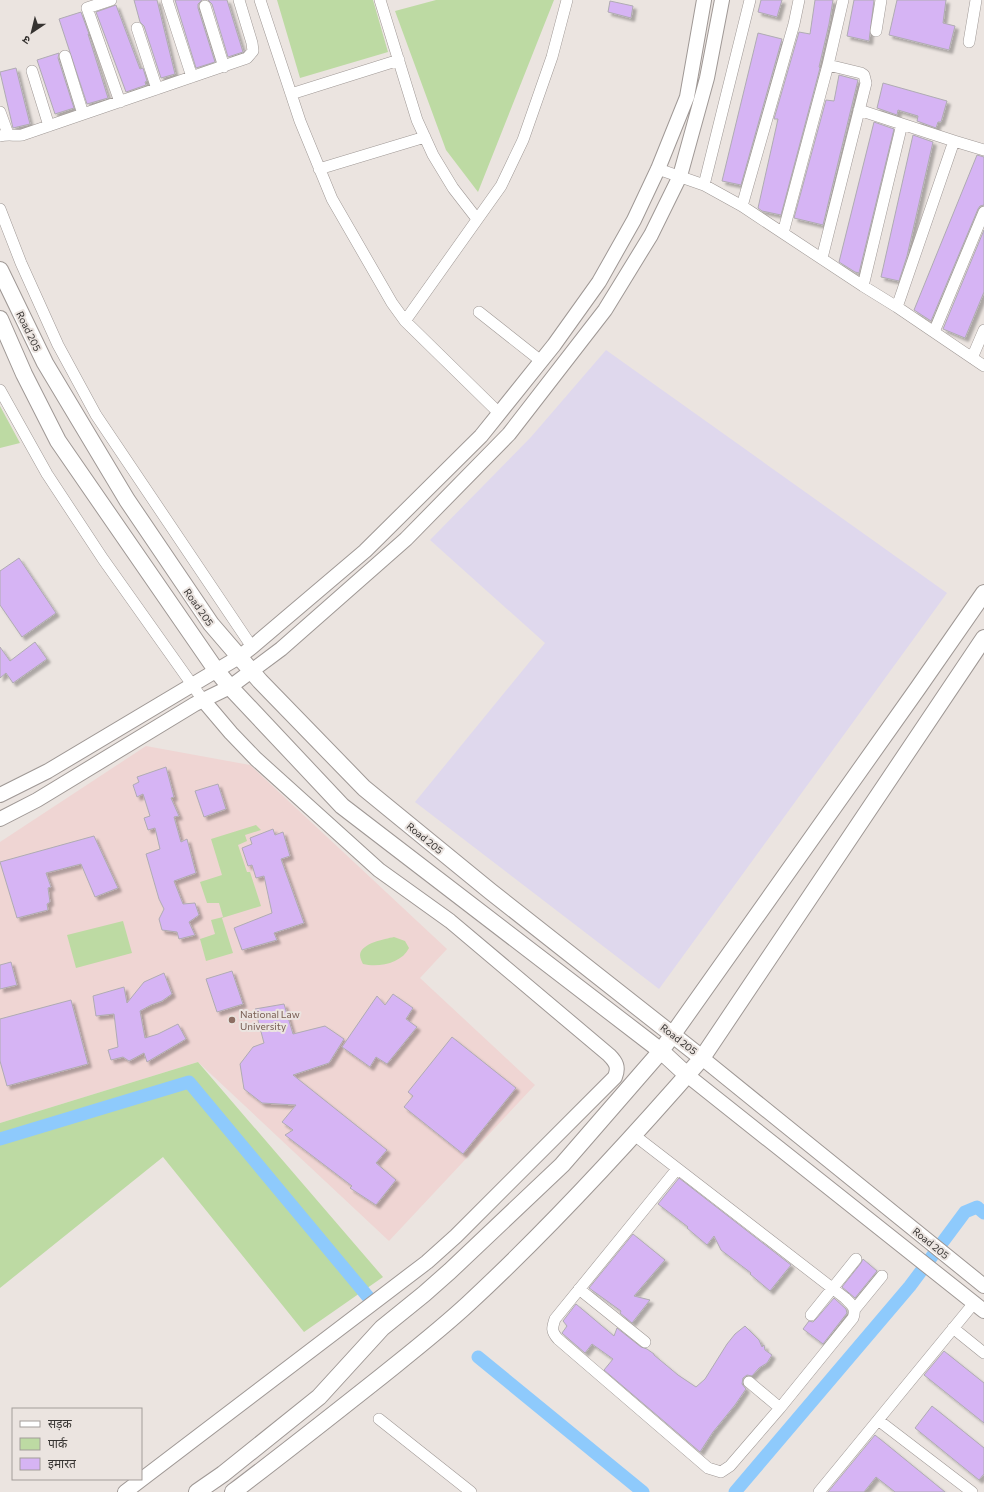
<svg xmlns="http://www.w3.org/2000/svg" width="984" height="1492" font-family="Commissioner,'Noto Sans Devanagari',sans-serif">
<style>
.education{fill:#efd5d3}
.medical{fill:#dfd8ed}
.green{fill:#bddaa3}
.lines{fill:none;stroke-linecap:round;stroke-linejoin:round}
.canal{stroke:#8ecafc;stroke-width:13}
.building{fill:#d6b4f4;stroke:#afabb2;filter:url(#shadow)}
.minor-casing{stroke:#9f9895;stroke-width:12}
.tertiary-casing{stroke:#9f9895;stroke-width:16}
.secondary-casing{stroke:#9f9895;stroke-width:18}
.minor{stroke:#fff;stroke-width:11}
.tertiary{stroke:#fff;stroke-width:14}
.secondary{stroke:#fff;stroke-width:16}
.education-dot{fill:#8d6e63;stroke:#ebe4e0;stroke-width:1.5}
.labels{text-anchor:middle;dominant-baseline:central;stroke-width:4;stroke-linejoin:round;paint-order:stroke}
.street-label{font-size:10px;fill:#363331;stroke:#ebe4e0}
.education-label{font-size:10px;fill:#785e54;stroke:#ebe4e0;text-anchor:start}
</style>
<defs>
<filter id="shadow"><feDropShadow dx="3.5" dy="3.5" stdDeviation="1" flood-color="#0004"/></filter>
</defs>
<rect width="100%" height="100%" fill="#ebe4e0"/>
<path class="education" d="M146,746l104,19 197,184 -27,29 115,107 -146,156 -191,-179 -198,61v-281z"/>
<path class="medical" d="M606,350l341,243 -288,396 -244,-187 130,-159 -115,-103 101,-103z"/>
<path class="green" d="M277,0h96l15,52 -88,26z
M436,0h118l-76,192 -32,-42 -51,-139z
M0,406l20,37 -20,5z
M256,825l5,5 -16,5 2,6 -9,4 9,27h3l11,34 -39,12 11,35 -27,8 -6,-22 15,-5 -4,-14 12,-3 -4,-14h-12l-7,-21 22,-7 -11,-36z
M123,921l9,32 -56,15 -9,-33z
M394,937l11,4 4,7c-7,15 -30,20 -46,16 -1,-2 -3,-6 -3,-9 1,-12 25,-16 34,-18z
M198,1062l185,215 -79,55 -141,-175 -163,131v-165z"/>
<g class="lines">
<path class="canal" d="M0,1139l189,-57 180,216
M478,1357l165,135
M735,1492l175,-206 55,-74 12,-5 7,6"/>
</g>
<path class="building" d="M134,0h23l18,74 -14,4 -17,-52 -4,-4z
M175,0h27l-4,4v4l17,54 -19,6z
M208,0h19l16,52 -15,5 -16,-53z
M761,0h21l-5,17 -19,-5z
M815,0h18l-4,24 -10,43 1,1 -39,147 -19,-4 -4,-3 20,-89h-4l25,-87 11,2z
M854,0h20l-5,41 -22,-5z
M897,0h49l-3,23 12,3 -6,24 -60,-15z
M610,1l23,5 -2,12 -23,-6z
M116,5l24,64 3,-1 4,13 -2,1 1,3 -20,7 -30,-80z
M81,12l8,22h-1l20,64 -21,6 -28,-85z
M758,33l24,6 -41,146 -19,-4z
M59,53l-1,5 16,50 -19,6 -18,-54z
M16,68l14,56 -17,4 -13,-56z
M839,75l19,5 -35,145 -29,-7 32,-118 8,1z
M883,83l64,18 -6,21h-3l-2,6 -19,-7 1,-5 -20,-6 -1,5 -20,-7z
M874,122l20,7 -35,144 -4,-1 -16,-10z
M913,135l20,7 -26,114 -8,25 -18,-4z
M977,155l7,2v48l-4,1 -2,3 -47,112 -17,-11z
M984,230v62l-19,46 -22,-9z
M19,558l37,55 -34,24 -22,-32v-34z
M35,642l12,17 -34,24 -7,-10 -6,5v-31l10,14z
M166,767l8,30 -3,1 8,18 -5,1 7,25 6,-3 9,34 -22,8 9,23 12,-1 4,12 -10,7 6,13 -16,4 -2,-7 -15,-2 -3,-11 5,-10 -5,-10 -13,-45 14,-5 -5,-21 -7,2 -4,-12 6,-2 -7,-22 -6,3 -4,-12 6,-3 -2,-5z
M218,784l8,25 -22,8 -9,-26z
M273,829l2,6 8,-3 7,24 -9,3 23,64 -30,10 3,7 -35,10 -8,-22 38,-15 -8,-37 -8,2 -4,-13 -4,1 -6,-18 10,-4 -2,-6z
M94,836l24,52 -23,9 -14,-33 -35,9 5,14 -3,1 2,14 -3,2 1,6 -31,8 -17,-56z
M11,962l6,23 -17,4v-24z
M232,971l11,33 -26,8 -11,-33z
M164,973l8,21 -10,7 -11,4 -11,6 5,27 13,-4 20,-10 8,15 -39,23 -3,-9 -15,8 -6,-4 -12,3 -3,-10 10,-3 -4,-33 -18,2 -3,-20 31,-9 3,16 17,-21z
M393,994l20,14 -7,11 11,8 -30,37 -11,-7 -6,10 -28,-20 35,-51 8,9z
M71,1000l17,64 -81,22 -7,-25v-42z
M284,1004l9,30 32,-8 19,13 -15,24 -36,12 94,75 -11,13 20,17 -20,25 -26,-17 2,-2 -67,-51 8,-5 -11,-8 14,-17 -34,-2 -18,-14 -4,-25 13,-17 11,-4 -9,-34z
M452,1037l64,51 -53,66 -59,-47 9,-11 -5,-4z
M679,1178l112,87 -21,26 -20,-17 1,-1 -30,-23 -7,-14 -7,9 -20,-17 1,-1 -30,-23z
M633,1234l32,26 -31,36 16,4 -18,23 -12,-10 1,-2 -32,-23z
M863,1259l14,12 -22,27 -13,-11 19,-24z
M834,1298l12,11 1,4 -24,31 -20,-15 6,-8 4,1 3,-3z
M576,1304l38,32 3,-8 24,19 6,2 7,5v1l24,20 18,12 9,-8 22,-35 8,-10 10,-8 14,14 3,7 2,-2 1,5 7,5 -5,8 -8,5 -7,8 -5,-1 -4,3 -1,6 4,5 -11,16 -22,27 -13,20 -96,-82 9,-11 -21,-15 -7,9 -22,-19 -1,-1 5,-7 -4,-5z
M944,1351l40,32v40l-60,-48z
M932,1406l52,42v26l-5,6 -64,-52z
M875,1435l10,8 60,49h-50l-19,-15 -12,15h-36z"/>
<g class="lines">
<defs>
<path id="minor" d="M111,0l-24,8 33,94
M167,0l25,77
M260,0l40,121 32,78 60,104 13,18
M380,0l37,120 16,35 20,33 24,31
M205,6l19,61
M137,28l20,61
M876,31l5,-31
M969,42l7,-42
M65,56l18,58
M828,65l15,-65
M32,71l17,55
M291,94l108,-34
M859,110l95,31 -57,166
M0,112l8,22
M0,136c8,-2 15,0 22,-1l225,-77 6,-7 -1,-8 -13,-43
M954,141l30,9
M319,169l106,-32
M658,169l46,16 38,21 121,80 34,21 87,59
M704,185l46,-185
M742,206l52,-182 5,-24
M0,209l21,54 37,82 38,70 156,232
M783,233l45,-168 33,8 3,2 2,8 -44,175
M863,286l39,-162
M479,312l62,49
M934,332l50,-120
M972,358l12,-28
M0,390l47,84 56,85 100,141
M499,413l-94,-92 96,-135 22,-46 29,-83 15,-57
M634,1135l211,163c6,6 12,10 8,20l-73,90 -50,58 -9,6 -13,-4 -150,-129c-7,-8 -6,-11 -3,-20l122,-150
M579,1289l66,53
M855,1309l27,-33
M811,1315l45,-56
M953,1328l31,25
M749,1382l31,26
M379,1419l92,73
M878,1420l94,72
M819,1492l155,-189"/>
<path id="tertiary" d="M0,795l48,-24 191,-114 13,-10 113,-96 116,-115 73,-91 45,-63 35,-62 24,-51 29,-72 17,-97
M0,819l37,-19 158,-96 35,-17 51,-38 125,-110 103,-105 96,-124 46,-75 29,-59 27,-98 15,-78
M702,1058l282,228
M687,1075l297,236
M125,1492l302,-230 29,-26 159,-159c4,-10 1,-15 -6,-22l-159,-134 -71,-51 -123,-111 -25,-26 -28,-33"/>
<path id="secondary" d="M0,270l45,93 82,137 84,124 49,57 104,107 126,103 212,167
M0,319l24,55 34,67 158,229 14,17 112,119 319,245 26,24
M197,1492l26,-18 96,-77 63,-69 42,-34 26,-23 112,-106 99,-114 257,-363 66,-95
M233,1492c49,-37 97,-75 145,-113 31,-25 62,-49 91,-76 83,-77 159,-160 233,-245l282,-420"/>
</defs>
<use href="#minor" class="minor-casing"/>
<use href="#tertiary" class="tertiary-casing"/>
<use href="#secondary" class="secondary-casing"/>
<use href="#minor" class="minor"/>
<use href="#tertiary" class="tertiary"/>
<use href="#secondary" class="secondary"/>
</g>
<circle class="education-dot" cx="232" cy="1020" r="4"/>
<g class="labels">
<g class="street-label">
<text transform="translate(29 331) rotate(64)">Road 205</text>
<text transform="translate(199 607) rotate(55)">Road 205</text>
<text transform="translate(425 838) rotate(39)">Road 205</text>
<text transform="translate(679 1039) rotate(38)">Road 205</text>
<text transform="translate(931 1243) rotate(39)">Road 205</text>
</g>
<g class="education-label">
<text x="240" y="1014">National Law<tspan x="240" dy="12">University</tspan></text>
</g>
</g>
<rect x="12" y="1408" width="130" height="72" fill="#ebe4e0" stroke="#a39d9a"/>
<rect x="20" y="1421" width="20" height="6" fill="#ffffff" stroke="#a39d9a"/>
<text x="48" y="1428" font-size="12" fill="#363331">सड़क</text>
<rect x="20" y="1438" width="20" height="12" fill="#bddaa3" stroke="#a39d9a"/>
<text x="48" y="1448" font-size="12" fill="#363331">पार्क</text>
<rect x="20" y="1458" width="20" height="12" fill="#d6b4f4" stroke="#a39d9a"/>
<text x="48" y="1468" font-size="12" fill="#363331">इमारत</text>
<g transform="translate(32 32) rotate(215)" stroke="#ebe4e0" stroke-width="3" paint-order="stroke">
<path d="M0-3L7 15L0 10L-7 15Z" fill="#363331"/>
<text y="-6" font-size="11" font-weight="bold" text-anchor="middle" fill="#363331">उ</text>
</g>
</svg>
